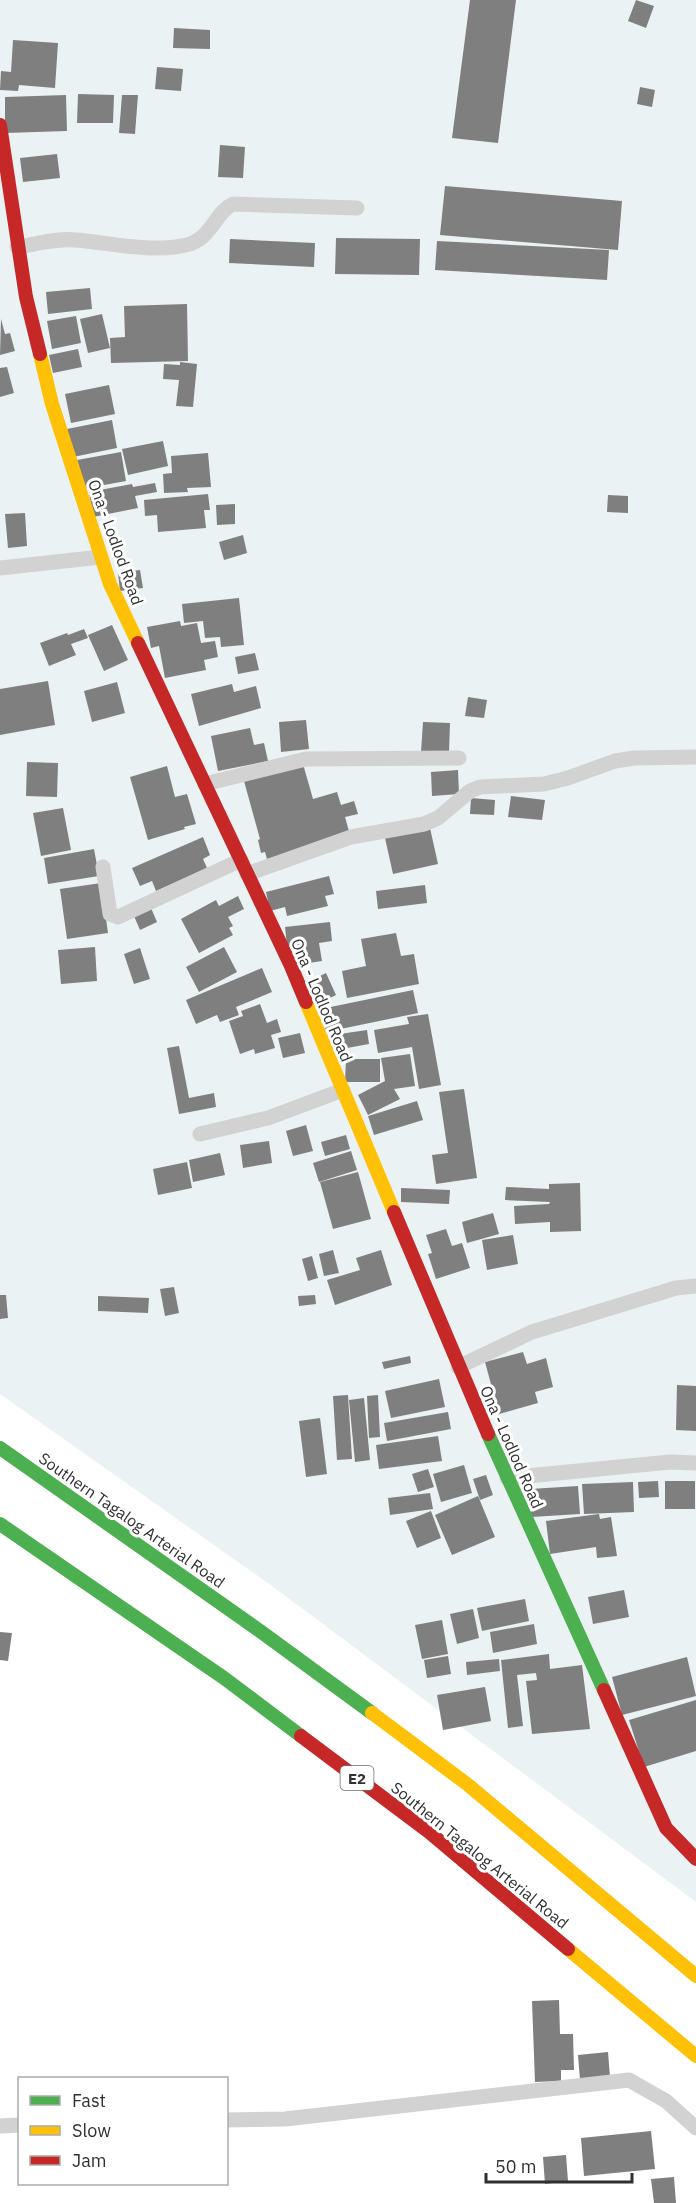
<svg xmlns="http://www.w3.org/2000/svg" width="696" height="2203" font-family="'IBM Plex Sans',sans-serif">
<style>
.green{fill:#ebf2f3}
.building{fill:#7f7f7f}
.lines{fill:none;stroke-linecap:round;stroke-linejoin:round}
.street{stroke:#d2d2d2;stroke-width:15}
.fast{stroke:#4caf50;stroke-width:14}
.slow{stroke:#ffc107;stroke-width:14}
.jam{stroke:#c62828;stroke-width:14}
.labels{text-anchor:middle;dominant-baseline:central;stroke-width:6;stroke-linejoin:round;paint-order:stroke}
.shield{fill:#fff;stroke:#6e6e6e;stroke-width:1.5}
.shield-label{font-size:15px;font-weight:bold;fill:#303030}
.street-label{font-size:16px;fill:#303030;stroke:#fff}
</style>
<rect width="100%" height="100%" fill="#fff"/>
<path class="green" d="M0,0h696v1902l-424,-316 -272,-192z"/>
<path class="building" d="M470,0h46l-18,143 -46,-5z
M636,0l18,6 -8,22 -18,-7z
M174,28l36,2v19l-37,-1z
M13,40l45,3 -3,45 -36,-3 -1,6 -18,-1 1,-19 10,1z
M157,67l26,2 -2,22 -26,-2z
M640,87l15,3 -3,17 -15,-3z
M78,94l36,1 -1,28h-36z
M66,95l1,36 -62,2v-36z
M122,95h16l-3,39 -16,-1z
M220,145l25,2 -2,31 -25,-1z
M57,154l3,24 -37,4 -3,-24z
M445,186l177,15 -4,49 -178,-15z
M336,238l84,1 -1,36 -84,-1z
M230,239l85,4 -1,24 -85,-4z
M437,241l172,9 -2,30 -172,-10z
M90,288l2,21 -44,5 -2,-22z
M187,304l1,57 -77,2 -1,-25 15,-1 -1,-31z
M102,314l8,34 -22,5 -8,-34z
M76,316l5,27 -29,6 -5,-28z
M1,319l4,15 5,-1 5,18 -15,4z
M78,349l4,18 -29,6 -4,-18z
M180,362l17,2 -4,43 -17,-1 3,-26 -16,-1 1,-15 16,1z
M7,367l7,26 -14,4v-29z
M109,385l6,29 -44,9 -6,-29z
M112,420l5,28 -44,9 -6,-28z
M163,441l5,25 -40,9 -6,-26z
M121,452l5,29 -44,8 -5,-29z
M208,453l3,34 -24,1 1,4 -24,1 -1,-19 9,-1 -1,-17z
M155,483l2,9 -22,4 3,12 -45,9 -4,-25 43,-8 1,3z
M208,494l2,16h-6l2,18 -48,4 -1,-17 -12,1 -1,-16z
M608,495l20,1v17l-21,-1z
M235,504v20l-18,1 -1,-20z
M25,513l2,33 -19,2 -3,-34z
M243,535l4,18 -23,7 -5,-18z
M140,570l3,18 -23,3 -2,-18z
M239,598l5,47 -23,2 -1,-10 -15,1 -2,-17 -19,2 -2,-19z
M180,621l1,5 16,-3 4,20 14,-2 3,16 -14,3 2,10 -41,8 -6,-32 -8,2 -4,-21z
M112,625l16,35 -24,11 -16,-36z
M84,629l4,9 -17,6 5,11 -27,11 -9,-23 27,-10 1,2z
M255,653l4,17 -21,4 -3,-17z
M48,681l7,44 -55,10v-46z
M117,682l8,31 -33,9 -8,-31z
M232,684l2,8 22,-6 5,22 -62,18 -8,-32z
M468,697l19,3 -3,18 -19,-2z
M306,720l3,29 -28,3 -2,-30z
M423,722l27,1 -1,29h-28z
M250,728l4,17 10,-2 4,18 -50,10 -7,-35z
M27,762l31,1 -1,34 -31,-1z
M303,764l10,35 24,-7 4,13 13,-4 4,13 -13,3 5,18 -83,24 -2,-7 -4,1 -3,-13 2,-1 -16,-58z
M167,766l8,31 12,-3 9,30 -12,3 1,2 -37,11 -18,-63z
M458,770l1,24 -27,2 -1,-24z
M511,796l34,4 -3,20 -34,-3z
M471,798l24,2 -1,15 -24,-1z
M63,808l8,42 -30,6 -8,-43z
M430,828l8,36 -45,10 -8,-36z
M203,837l7,18 -7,4 4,9 -51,23 -4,-10 -12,5 -8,-18z
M94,849l5,27 -51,8 -4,-26z
M329,876l5,18 -9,2 3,10 -41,10 -2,-9 -15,4 -4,-19z
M101,883l7,50 -41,6 -7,-50z
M425,885l2,18 -49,6 -2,-18z
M238,896l6,13 -16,8 5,9 -4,2 4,7 -34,18 -18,-34 35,-19 3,6z
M151,908l6,14 -17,8 -6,-14z
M330,922l2,19 -13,2 3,18 -20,3 -3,-19 -12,1 -2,-19z
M396,933l5,23 13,-2 5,30 -72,14 -5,-27 24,-5 -5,-27z
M95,947l2,34 -36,3 -3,-34z
M224,947l13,25 -38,20 -13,-25z
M140,948l10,31 -16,5 -10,-30z
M262,968l10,24 -36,15 3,8 -19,7 -3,-7 -21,9 -10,-24z
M326,973l10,22 -18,9 -10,-22z
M413,990l5,23 -92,19 -5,-23z
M260,1004l7,19 10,-4 4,13 -10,3 4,13 -20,6 -1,-5 -14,5 -11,-33 14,-5 -2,-5z
M428,1014l13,71 -22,4 -7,-42 -34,6 -4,-23 35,-6 -2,-7z
M367,1030l2,14 -33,6 -3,-15z
M300,1033l5,20 -22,5 -5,-20z
M179,1046l10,52 25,-5 2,14 -37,7 -12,-66z
M410,1054l5,32 -21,3 6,10 -32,16 -10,-20 27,-14 -4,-23z
M346,1059h34v23h-35z
M464,1089l13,89 -41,6 -4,-29 16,-2 -9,-61z
M417,1101l6,19 -49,15 -6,-19z
M306,1125l7,26 -20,5 -7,-25z
M346,1135l4,14 -25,7 -4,-14z
M269,1141l3,22 -29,5 -3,-23z
M351,1151l6,19 -38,12 -6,-19z
M220,1153l5,22 -32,7 -4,-22z
M187,1162l5,26 -34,7 -5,-26z
M358,1172l13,47 -38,10 -13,-47z
M580,1183l1,48 -31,1v-10l-35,2 -1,-18 35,-2 1,-2 -45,-2 1,-13 43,2v-5z
M401,1188l49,2 -1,14 -48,-2z
M493,1213l6,21 -32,9 -5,-21z
M446,1229l6,17 10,-3 8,25 -34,11 -8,-25 4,-1 -6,-18z
M513,1235l5,29 -31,6 -5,-30z
M333,1250l6,23 -15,3 -5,-22z
M381,1250l11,35 -57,20 -8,-25 33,-10 -4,-12z
M312,1256l6,22 -10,3 -6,-22z
M174,1287l5,26 -14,3 -5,-27z
M0,1295h6l2,23 -8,1z
M315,1295l1,9 -17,2 -1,-10z
M98,1296l51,2 -1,15 -50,-2z
M523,1352l4,12 19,-6 7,29 -18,5 3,11 -39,11 -14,-52z
M410,1356l1,7 -27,6 -2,-7z
M439,1379l6,28 -54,11 -6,-27z
M677,1385l19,1v45l-20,-1z
M348,1395l4,64 -15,1 -4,-64z
M378,1395l2,42 -11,1 -2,-42z
M364,1398l6,62 -15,2 -6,-62z
M448,1412l3,17 -64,12 -3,-18z
M320,1418l7,56 -21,3 -7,-56z
M438,1436l4,25 -63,8 -3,-24z
M464,1465l8,28 -31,9 -8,-28z
M428,1469l6,18 -16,5 -6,-18z
M486,1475l7,20 -13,5 -7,-21z
M658,1481l1,16 -20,1 -1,-16z
M665,1481h30v28h-30z
M633,1482l1,30 -50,2 -2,-30z
M578,1486l2,28 -49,3 -1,-28z
M430,1493l3,16 -43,6 -2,-17z
M478,1496l17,41 -43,18 -17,-40z
M431,1511l10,27 -24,10 -11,-27z
M599,1514l1,5 11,-2 6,39 -20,2 -1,-11 -46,7 -4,-33z
M624,1590l5,27 -36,7 -5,-27z
M525,1599l4,22 -47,10 -5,-23z
M473,1609l6,29 -22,6 -7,-30z
M442,1620l6,34 -26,5 -7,-34z
M534,1624l3,20 -44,9 -3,-21z
M0,1632l12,1 -4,28 -8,-1z
M549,1654l1,15 32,-4 8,64 -58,5 -6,-53 11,-1 -1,-7 -19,2 6,51 -15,2 -7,-68z
M448,1656l3,18 -24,4 -3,-18z
M687,1657l9,39 -74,19 -10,-38z
M499,1659l1,12 -33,4 -1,-13z
M485,1687l6,34 -48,9 -6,-35z
M696,1700v51l-52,16 -15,-47z
M559,2000l1,34h13l1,36h-13v11l-26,1 -3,-81z
M608,2052l2,25 -30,3 -2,-25z
M651,2131l4,38 -71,7 -3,-38z
M566,2155l2,26 -23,3 -2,-27z
M674,2177l2,26h-22l-3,-24z"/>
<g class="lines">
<path class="street" d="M17,247c20,-3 40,-9 59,-7 35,3 75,13 110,5 26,-6 29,-33 47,-41l124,4
M0,568l101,-11
M205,784l101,-25 153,-1
M103,867l7,47 8,3 123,-57
M247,874l104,-37 73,-13 14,-6 32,-27 10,-4 64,-3 24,-6 47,-17 19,-3 62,-1
M200,1134l68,-16 75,-28
M458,1367l74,-35 144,-44 20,-2
M507,1478l163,-16 26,1
M226,2120l59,-1 344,-39 37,21 30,27
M0,2126l20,-1"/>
<path class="fast" d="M488,1434l116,256
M0,1448l260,183 112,82
M0,1524l224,154 77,58"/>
<path class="slow" d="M40,354l12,50 58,180 28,59
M306,1002l88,210
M372,1713l95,71 229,192
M568,1949l128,107"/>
<path class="jam" d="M0,125l26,172 14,57
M138,643l153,323 15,36
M394,1212l94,222
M604,1690l62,138 30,31
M301,1736l128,96 139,117"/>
</g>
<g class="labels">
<rect class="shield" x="340.5" y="1766" width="33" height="24" rx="4.5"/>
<g class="shield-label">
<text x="357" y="1778">E2</text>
</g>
<g class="street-label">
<text transform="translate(116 542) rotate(70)">Ona - Lodlod Road</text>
<text transform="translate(322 1000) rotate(67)">Ona - Lodlod Road</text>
<text transform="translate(512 1447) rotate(66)">Ona - Lodlod Road</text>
<text transform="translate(132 1520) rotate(35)">Southern Tagalog Arterial Road</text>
<text transform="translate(480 1855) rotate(39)">Southern Tagalog Arterial Road</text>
</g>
</g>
<rect x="18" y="2077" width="210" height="108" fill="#ffffff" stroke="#acacac" stroke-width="1.5"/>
<rect x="30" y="2096" width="30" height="9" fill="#4caf50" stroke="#acacac" stroke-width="1.5"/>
<text x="72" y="2107" font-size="18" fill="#303030">Fast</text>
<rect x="30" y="2126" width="30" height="9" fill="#ffc107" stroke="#acacac" stroke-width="1.5"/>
<text x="72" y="2137" font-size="18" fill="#303030">Slow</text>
<rect x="30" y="2156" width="30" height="9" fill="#c62828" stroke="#acacac" stroke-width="1.5"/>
<text x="72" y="2167" font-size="18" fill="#303030">Jam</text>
<path d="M486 2173v9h146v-9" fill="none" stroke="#303030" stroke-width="3"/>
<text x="495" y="2173" font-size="18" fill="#303030" stroke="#ffffff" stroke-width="4.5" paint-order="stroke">50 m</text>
</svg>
